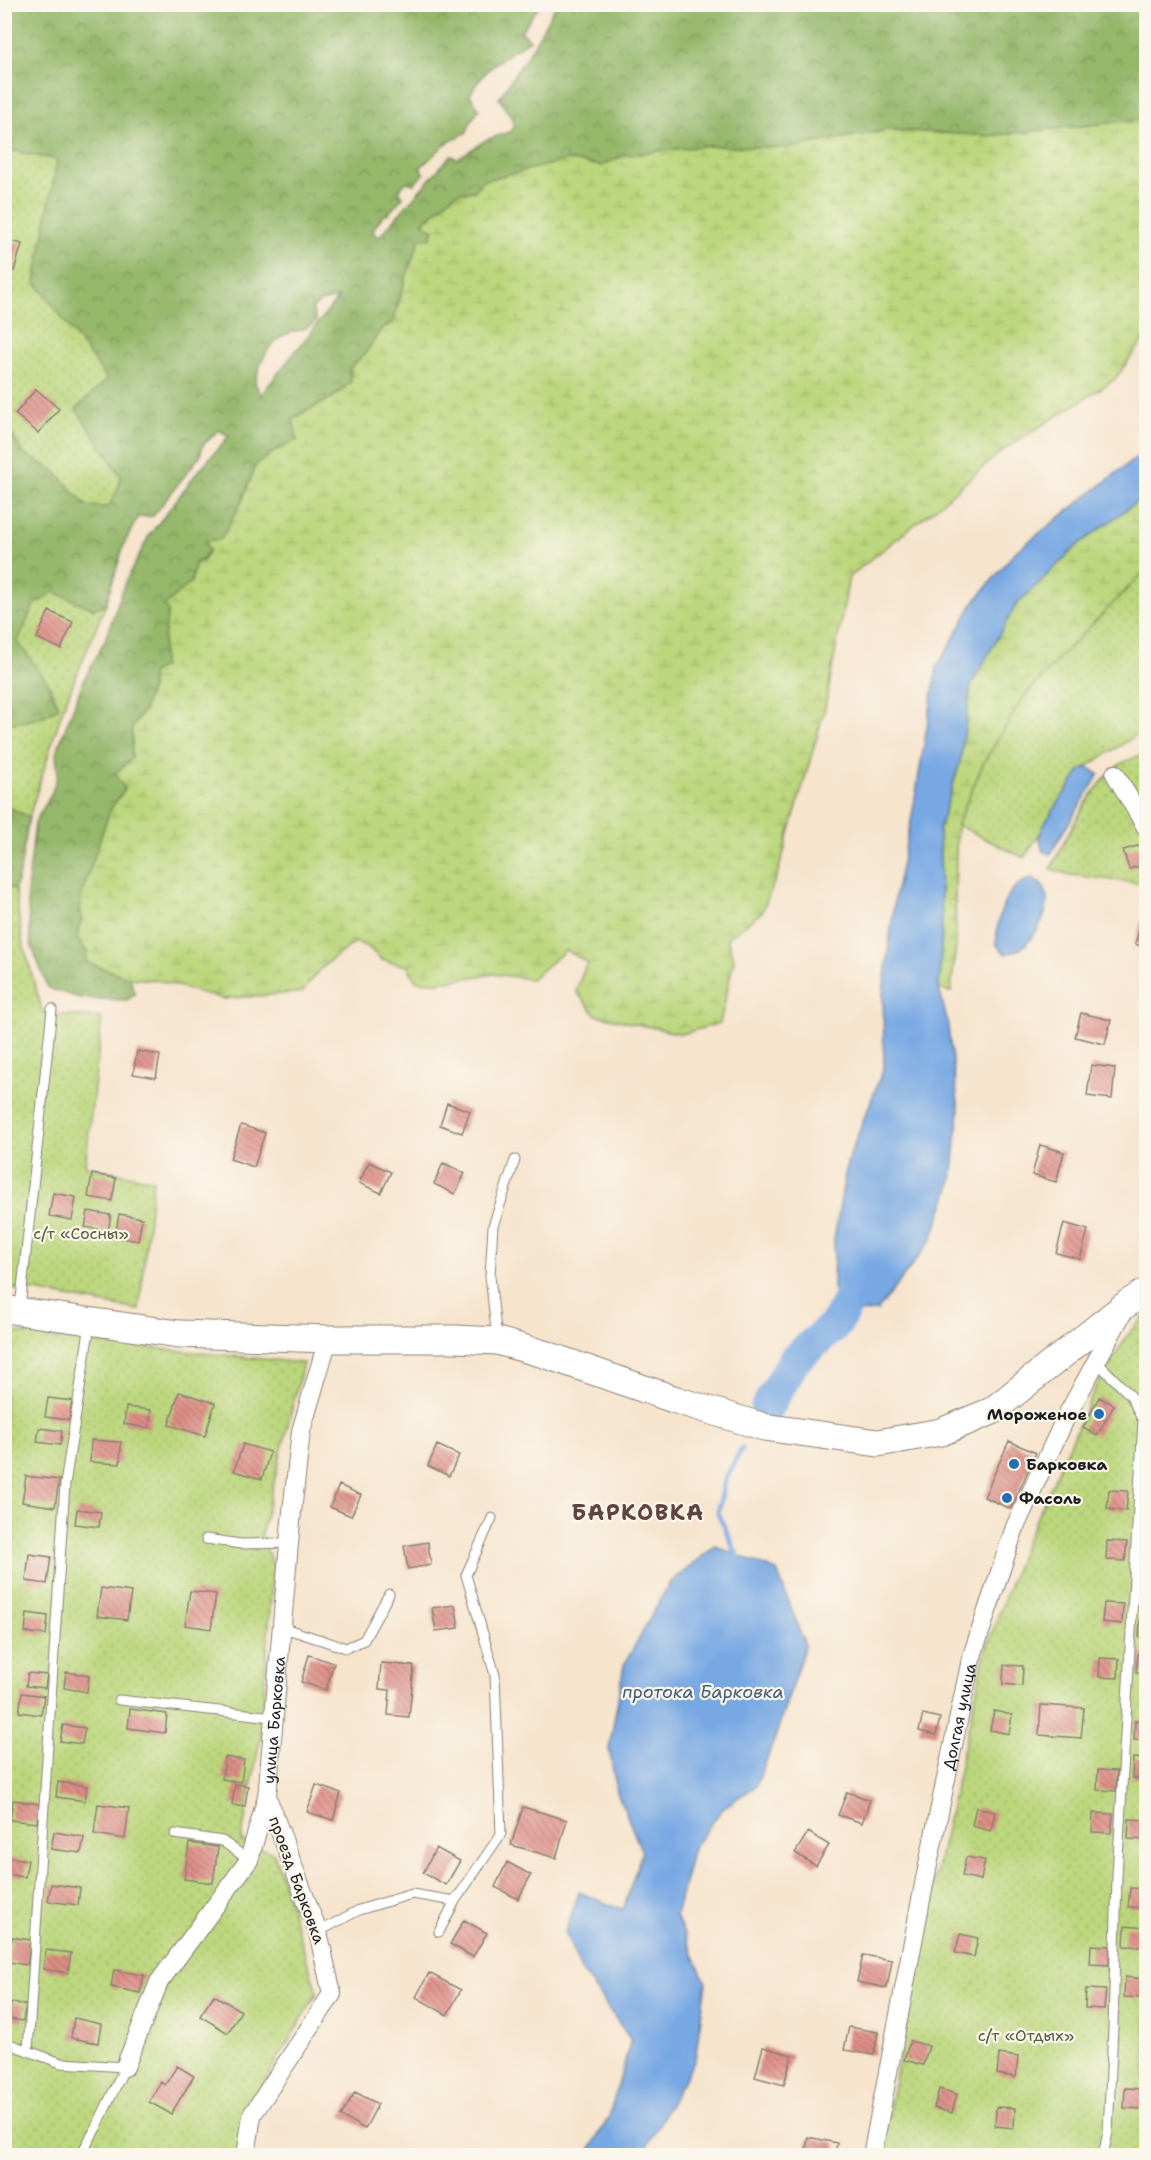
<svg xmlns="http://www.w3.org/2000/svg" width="1151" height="2160" font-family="'Shantell Sans',sans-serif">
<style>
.forest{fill:url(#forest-crowns);stroke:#586a44;stroke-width:1.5;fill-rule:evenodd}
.wetland{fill:url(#wetland-marsh);stroke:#6c794c;stroke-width:1.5}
.garden{fill:url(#garden-dots);stroke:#6c794c;stroke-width:1.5}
.water{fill:#78a8e3;stroke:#4a6280;stroke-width:1.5}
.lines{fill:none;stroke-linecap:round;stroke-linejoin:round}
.stream{stroke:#78a8e3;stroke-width:5}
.river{stroke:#78a8e3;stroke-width:33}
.building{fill:url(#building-back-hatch)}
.service-casing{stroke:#898074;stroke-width:11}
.minor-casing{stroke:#898074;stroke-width:20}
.secondary-casing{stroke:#898074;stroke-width:29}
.service{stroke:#fff;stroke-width:9}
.minor{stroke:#fff;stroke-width:18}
.secondary{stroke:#fff;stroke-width:27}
.poi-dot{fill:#1f6fb2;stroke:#fbf7ec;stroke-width:2}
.labels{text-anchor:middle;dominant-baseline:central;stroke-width:4.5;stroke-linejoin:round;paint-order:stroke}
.park-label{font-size:16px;fill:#545d3d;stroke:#fbf7ec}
.poi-label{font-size:16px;font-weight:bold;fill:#1c1c1c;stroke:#fbf7ec;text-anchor:start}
.street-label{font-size:16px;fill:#1c1c1c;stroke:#fbf7ec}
.water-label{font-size:18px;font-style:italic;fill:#455b76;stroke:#fbf7ec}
.district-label{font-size:22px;font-weight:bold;letter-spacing:1.5px;fill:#604441;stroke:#fbf7ec}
</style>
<defs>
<pattern id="forest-crowns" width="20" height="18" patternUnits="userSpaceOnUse" patternTransform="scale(1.5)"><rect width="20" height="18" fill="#94b76b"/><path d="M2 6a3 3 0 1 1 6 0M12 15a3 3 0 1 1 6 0" fill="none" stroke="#789457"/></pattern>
<pattern id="wetland-marsh" width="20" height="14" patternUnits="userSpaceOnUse" patternTransform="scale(1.5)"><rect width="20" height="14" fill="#bbd67b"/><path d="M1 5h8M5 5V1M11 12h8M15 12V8" fill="none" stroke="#a0b76a"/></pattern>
<pattern id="garden-dots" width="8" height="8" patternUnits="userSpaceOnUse" patternTransform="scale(1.5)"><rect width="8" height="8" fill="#bbd67b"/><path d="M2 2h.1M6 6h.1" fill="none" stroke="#a0b76a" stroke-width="1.8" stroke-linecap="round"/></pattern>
<pattern id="building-back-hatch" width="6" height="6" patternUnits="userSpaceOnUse" patternTransform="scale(1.5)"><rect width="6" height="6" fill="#de8d85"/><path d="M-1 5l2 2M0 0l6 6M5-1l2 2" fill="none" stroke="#b3726c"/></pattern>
</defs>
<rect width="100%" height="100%" fill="#fbf7ec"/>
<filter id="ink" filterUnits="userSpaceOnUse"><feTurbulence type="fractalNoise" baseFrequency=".0167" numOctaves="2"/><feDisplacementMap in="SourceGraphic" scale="12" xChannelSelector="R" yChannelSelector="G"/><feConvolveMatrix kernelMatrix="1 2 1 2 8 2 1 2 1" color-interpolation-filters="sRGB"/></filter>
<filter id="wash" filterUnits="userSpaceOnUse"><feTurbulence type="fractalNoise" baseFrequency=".008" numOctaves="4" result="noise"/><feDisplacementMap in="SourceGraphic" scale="24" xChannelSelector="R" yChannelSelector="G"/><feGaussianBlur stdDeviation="1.35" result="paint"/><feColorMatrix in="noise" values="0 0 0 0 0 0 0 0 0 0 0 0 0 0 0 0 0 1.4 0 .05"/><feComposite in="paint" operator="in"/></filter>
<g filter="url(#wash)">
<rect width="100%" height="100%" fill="#f6e4cd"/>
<path class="forest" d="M5,5h535l-19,26 9,9c-23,14 -49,30 -60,55l9,14 -8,12 -4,11 -22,12 -25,24 4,6 -10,10 -8,-2 -7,8 4,7 -15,17 -5,1 -11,16 7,6 72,-82 6,4 29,-19 26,-9 2,-10 -15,-23 32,-48 25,-45h590v114l-156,17 -103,-6 -99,18 -83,-2 -80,9 -24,11 -33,-6 -93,31 -19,2 -33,29 11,8 -4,9h-10l-13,35 -15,49 -11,6 -15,24 -16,15 1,14 -19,16 -39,20 5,22 -23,11 -19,14 -15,39 -20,35 -12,11 -7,11 -6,1 -5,20 -27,24 4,6 -5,32v23l-11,6 -1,15 -7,22 -12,18v31l-7,30 -15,21 -30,89 1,21 -4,18 10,14 -1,10 44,16 5,16 -8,6 -48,-2 -31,-10 -17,-44 -4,-51 8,-71 16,-27 7,-20 -2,-22 27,-71 22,-42 20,-57 24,-47 47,-62 33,-38 -10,-6 -16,15 -3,11 -47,60 -15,1 -14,27 -18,60 -12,5 -40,-17 -36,50 29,39 12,26c-16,12 -34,16 -54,16l-1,-300 20,31 30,16 33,36 34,-30 -46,-67 31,-30 -71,-97 22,-122 -52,-11zM338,298l-77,97 -6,-12c5,-22 14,-44 37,-51 11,-3 16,-3 24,-11l-4,-12 8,-7z
M4,797l3,10 22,10 -9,53 -5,19 -10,-3z"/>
<path class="wetland" d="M1146,119v218l-32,43 -111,70 -70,60 -84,67 -24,131 -47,164 -16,40 -35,26 7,21 -14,64 -38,11 -86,-19 -20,-24 11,-29 -21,-12 -35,29 -37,-5 -57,8 -21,-1 -8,-15 -26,-6 -14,-13 -12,-5c-22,15 -40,27 -53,50l-80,7 -66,-19 -27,-2 -44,-16 1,-10 -10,-14 4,-18 -1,-21 30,-89 15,-21 -10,-15 17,-15v-31l12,-18 7,-22 1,-15 11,-6v-23l5,-32 -4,-6 27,-24 5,-20 7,-1 6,-11 -4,-9 16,-2 20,-35 15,-39 19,-14 22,-11 -4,-22 39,-20 19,-16 -1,-14 16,-15 15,-24 12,-6 14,-49 13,-35h10l4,-9 -11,-7 33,-30 19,-2 7,-10 86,-21 33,6 24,-11 80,-9 83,2 99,-18 103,6z
M1146,495v75l-84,85 -39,43 -39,64 -27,62 -2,67 1,53 -5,48 -12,-3 3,-60 -3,-100 21,-67 11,-77 45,-80 63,-61z"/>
<path class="garden" d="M4,149l53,11 -22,121 72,98 -31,30 45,67 -3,13 -10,18 -21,-1 -33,-36 -30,-16 -19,-31z
M1146,570v159l-66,42 -56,87 -67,-33 27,-63 39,-64 39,-43z
M54,592l40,17 12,-5 -43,104 -34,109 -22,-10 -3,-10v-74c21,0 39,-4 55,-16l-12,-26 -29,-39 15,-36z
M1146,753v131l-75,-9 -20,-6c13,-29 43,-88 70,-105 7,-5 17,-7 25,-11z
M4,886l11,3 7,51 21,73 59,5 -17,148 68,14 -14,130 -109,-20 -25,-2z
M1146,1315v840l-266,1 52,-264 53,-239 36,-101 76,-167 32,-52z
M5,1331l65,9 233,23 -42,172 12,31 -12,169 -20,106 33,12 43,140 -71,120 -5,42 -236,1z"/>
<path class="water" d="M1146,450v45l-67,49 -63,61 -45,80 -11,77 -21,67 3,100 -3,60 8,31 12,90 -7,72 -20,57 -55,72 -16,1 -28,-23 1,-49 13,-77 37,-96 -1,-73 12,-99 17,-79 25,-149 36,-63 42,-52z
M1087,767l12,7c-15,27 -34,52 -48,80l-8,-2 -4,-15 7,-16 34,-50z
M1032,878c30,15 9,52 -9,69 -4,4 -12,5 -18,7l-9,-10c1,-19 5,-46 22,-59 4,-3 10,-5 14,-7z
M715,1546l62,25 28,74 -30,93 -19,48 -33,22 -30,40 -17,68 30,67 -11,76 -53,96h-55l22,-38 22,-77 -50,-70 -16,-38 14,-40 44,18 19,-58 -25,-60 -8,-43 15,-84 45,-81z"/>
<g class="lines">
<path class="stream" d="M739,1559l-21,-46 7,-33 17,-32"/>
<path class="river" d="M767,1407l28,-48 41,-35 18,-34 13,-31"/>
</g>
<g id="blocks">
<path class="building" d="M4,239l18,5 -8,27 -10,-3z
M36,389l23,20 -21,24 -23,-19z
M49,611l24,11 -12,27 -24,-11z
M1142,845l4,19 -17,5 -6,-19z
M1142,920l4,2v26l-11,-4z
M1081,1013l30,7 -6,24 -30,-7z
M137,1051l23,4 -4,23 -23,-4z
M1091,1065l24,3 -3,31 -25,-3z
M447,1103l23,8 -8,22 -22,-8z
M241,1125l24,8 -11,34 -24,-8z
M1040,1145l24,7 -8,30 -24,-7z
M369,1162l22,10 -10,21 -22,-10z
M443,1163l22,10 -10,21 -21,-10z
M92,1174l24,4 -4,23 -24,-4z
M53,1193l23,4 -4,23 -23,-4z
M88,1211l23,4 -3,16 -23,-4z
M119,1214l23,4 -4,23 -23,-4z
M1064,1223l24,7 -8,29 -24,-6z
M179,1392l36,11 -10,33 -36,-11z
M1099,1397l15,8 -17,31 -14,-8z
M48,1398l24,3 -3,19 -24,-3z
M126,1407l25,3 -2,18 -25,-4z
M39,1428l23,3 -2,14 -23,-3z
M91,1440l30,2 -1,22 -30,-2z
M1009,1441l27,12 -25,56 -27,-12z
M243,1444l27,8 -8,27 -28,-8z
M437,1445l22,10 -10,21 -21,-10z
M26,1476l33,4 -4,27 -33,-5z
M339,1485l22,10 -10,21 -21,-9z
M1109,1490l19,1 -2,20 -19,-2z
M77,1509l24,3 -2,15 -24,-3z
M1107,1541l20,1 -2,19 -19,-1z
M428,1542l3,23 -23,4 -4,-23z
M29,1554l22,3 -4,27 -21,-3z
M1142,1565h4v20l-6,-1z
M101,1588l30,4 -4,28 -30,-4z
M190,1591l26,3 -5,35 -26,-4z
M1104,1603l19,1 -1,20 -20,-2z
M455,1605l4,23 -23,3 -4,-23z
M27,1613l21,3 -2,19 -21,-3z
M1140,1618h6v20l-7,-1z
M1138,1654h8v20l-10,-1z
M309,1655l25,8 -8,27 -25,-8z
M1100,1658l19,1 -1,19 -19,-1z
M381,1663l33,3 -5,51 -21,-2 2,-25 -11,-1z
M1004,1665l19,1 -1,20 -19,-2z
M66,1672l23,3 -2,17 -23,-4z
M28,1673l19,2 -2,13 -19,-2z
M22,1693l22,3 -3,19 -22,-3z
M1041,1705l43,3 -3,30 -42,-3z
M130,1709l37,5 -2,19 -37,-5z
M994,1711l18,4 -3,19 -19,-4z
M923,1714l17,4 -4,17 -17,-4z
M1135,1720l11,1v19h-12z
M63,1725l22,3 -3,16 -22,-3z
M225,1757l19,3 -3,22 -19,-3z
M1133,1758l13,1v20l-14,-1z
M1098,1770l19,1 -1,20 -19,-1z
M58,1782l29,4 -2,15 -29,-4z
M235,1784l13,2 -3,21 -13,-2z
M316,1785l25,8 -8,27 -26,-8z
M847,1792l23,8 -8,23 -24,-8z
M13,1800l26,4 -2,19 -27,-3z
M98,1804l31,4 -4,31 -31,-5z
M523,1807l44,13 -11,38 -45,-13z
M976,1807l19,5 -4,19 -19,-5z
M1093,1813l20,1 -2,19 -19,-1z
M1129,1819l17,1v20l-18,-1z
M54,1832l30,5 -3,16 -30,-4z
M808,1832l21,13 -13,21 -21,-13z
M189,1843l29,4 -5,36 -29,-4z
M436,1848l24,13 -14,24 -23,-12z
M4,1857l24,3 -3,17 -21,-3z
M966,1857l19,3 -4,20 -19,-4z
M507,1862l24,13 -13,24 -23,-12z
M51,1884l29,4 -2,17 -30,-4z
M1130,1888l16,1v19l-18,-1z
M464,1920l23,13 -14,24 -23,-13z
M1125,1926l20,2 -2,19 -19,-1z
M960,1934l18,4 -4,19 -19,-4z
M12,1937l19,3 -4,25 -19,-3z
M1091,1945l19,1 -1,19 -19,-1z
M46,1950l25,3 -3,20 -25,-4z
M863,1955l29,5 -5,28 -30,-6z
M114,1970l30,5 -4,18 -29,-6z
M429,1973l32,17 -14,25 -31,-18z
M1125,1977l19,2 -1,19 -19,-1z
M1086,1989l20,1 -2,19 -19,-1z
M214,1995l27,16 -13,22 -28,-17z
M11,2003l15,2 -3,16 -14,-2z
M74,2018l27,6 -3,19 -27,-5z
M849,2027l29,5 -4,23 -30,-5z
M910,2041l19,5 -6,19 -19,-5z
M763,2047l29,8 -8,30 -29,-8z
M999,2054l19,3 -2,20 -19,-3z
M177,2066l17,10 -23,38 -22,-12 12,-20 4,3z
M1125,2088l20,1 -2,20 -19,-1z
M939,2089l18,5 -5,19 -18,-5z
M355,2092l23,12 -13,25 -24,-13z
M996,2107l19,1 -1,20 -19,-2z
M808,2137l29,6 -2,13h-30z"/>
</g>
</g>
<g filter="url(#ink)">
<use href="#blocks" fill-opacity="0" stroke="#898074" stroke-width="1.5"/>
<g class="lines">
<defs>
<path id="service" d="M20,1308l32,-299
M497,1339l-7,-63 3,-50 22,-66
M1096,1361l35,35 12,25 -26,455 -4,152 -5,104 -5,24
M206,1539l35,5 48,-1
M281,1627l65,21 18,-8 25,-46
M119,1700l154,17
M175,1834l47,7 27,19
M318,1932l41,-22 53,-16 43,7
M439,1932l16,-31 46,-67 -6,-159 -29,-100 26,-57
M4,2042l57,21 64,4 -29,61 -16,28
M28,2051l37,-567 25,-160"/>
<g id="minor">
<path d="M1115,774l31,53"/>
<path id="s1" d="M125,2067l34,-85 90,-122 18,-63 24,-276 10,-90 27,-92"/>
<path d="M246,2156l6,-41 80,-121 -14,-62 -51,-135"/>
<path id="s2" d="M872,2156l52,-272 47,-225 44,-132 50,-108 58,-107"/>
</g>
<path id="secondary" d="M4,1309l175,25 149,5h128l41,2 47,13 132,46 88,27 114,16 63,-11 51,-21 136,-108 18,-11"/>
</defs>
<use href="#service" class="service-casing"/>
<use href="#minor" class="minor-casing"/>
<use href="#secondary" class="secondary-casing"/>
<use href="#service" class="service"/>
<use href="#minor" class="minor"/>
<use href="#secondary" class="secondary"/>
</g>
</g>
<g class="poi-dot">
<circle cx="1099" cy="1414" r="6"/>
<circle cx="1014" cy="1464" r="6"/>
<circle cx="1007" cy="1498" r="6"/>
</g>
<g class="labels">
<g class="park-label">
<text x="81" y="1233">с/т «Сосны»</text>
<text x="1026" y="2035">с/т «Отдых»</text>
</g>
<g class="poi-label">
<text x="1087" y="1414" text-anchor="end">Мороженое</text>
<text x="1026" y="1464">Барковка</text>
<text x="1019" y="1498">Фасоль</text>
</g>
<g class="street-label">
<text stroke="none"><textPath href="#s2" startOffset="448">Долгая улица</textPath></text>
<text stroke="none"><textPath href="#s1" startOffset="386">улица Барковка</textPath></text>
<text transform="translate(297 1880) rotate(70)">проезд Барковка</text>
</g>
<g class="water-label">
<text x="703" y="1692">протока Барковка</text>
</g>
<g class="district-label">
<text x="638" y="1512">БАРКОВКА</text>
</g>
</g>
<rect width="1151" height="2160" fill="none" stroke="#fbf7ec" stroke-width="24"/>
</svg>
